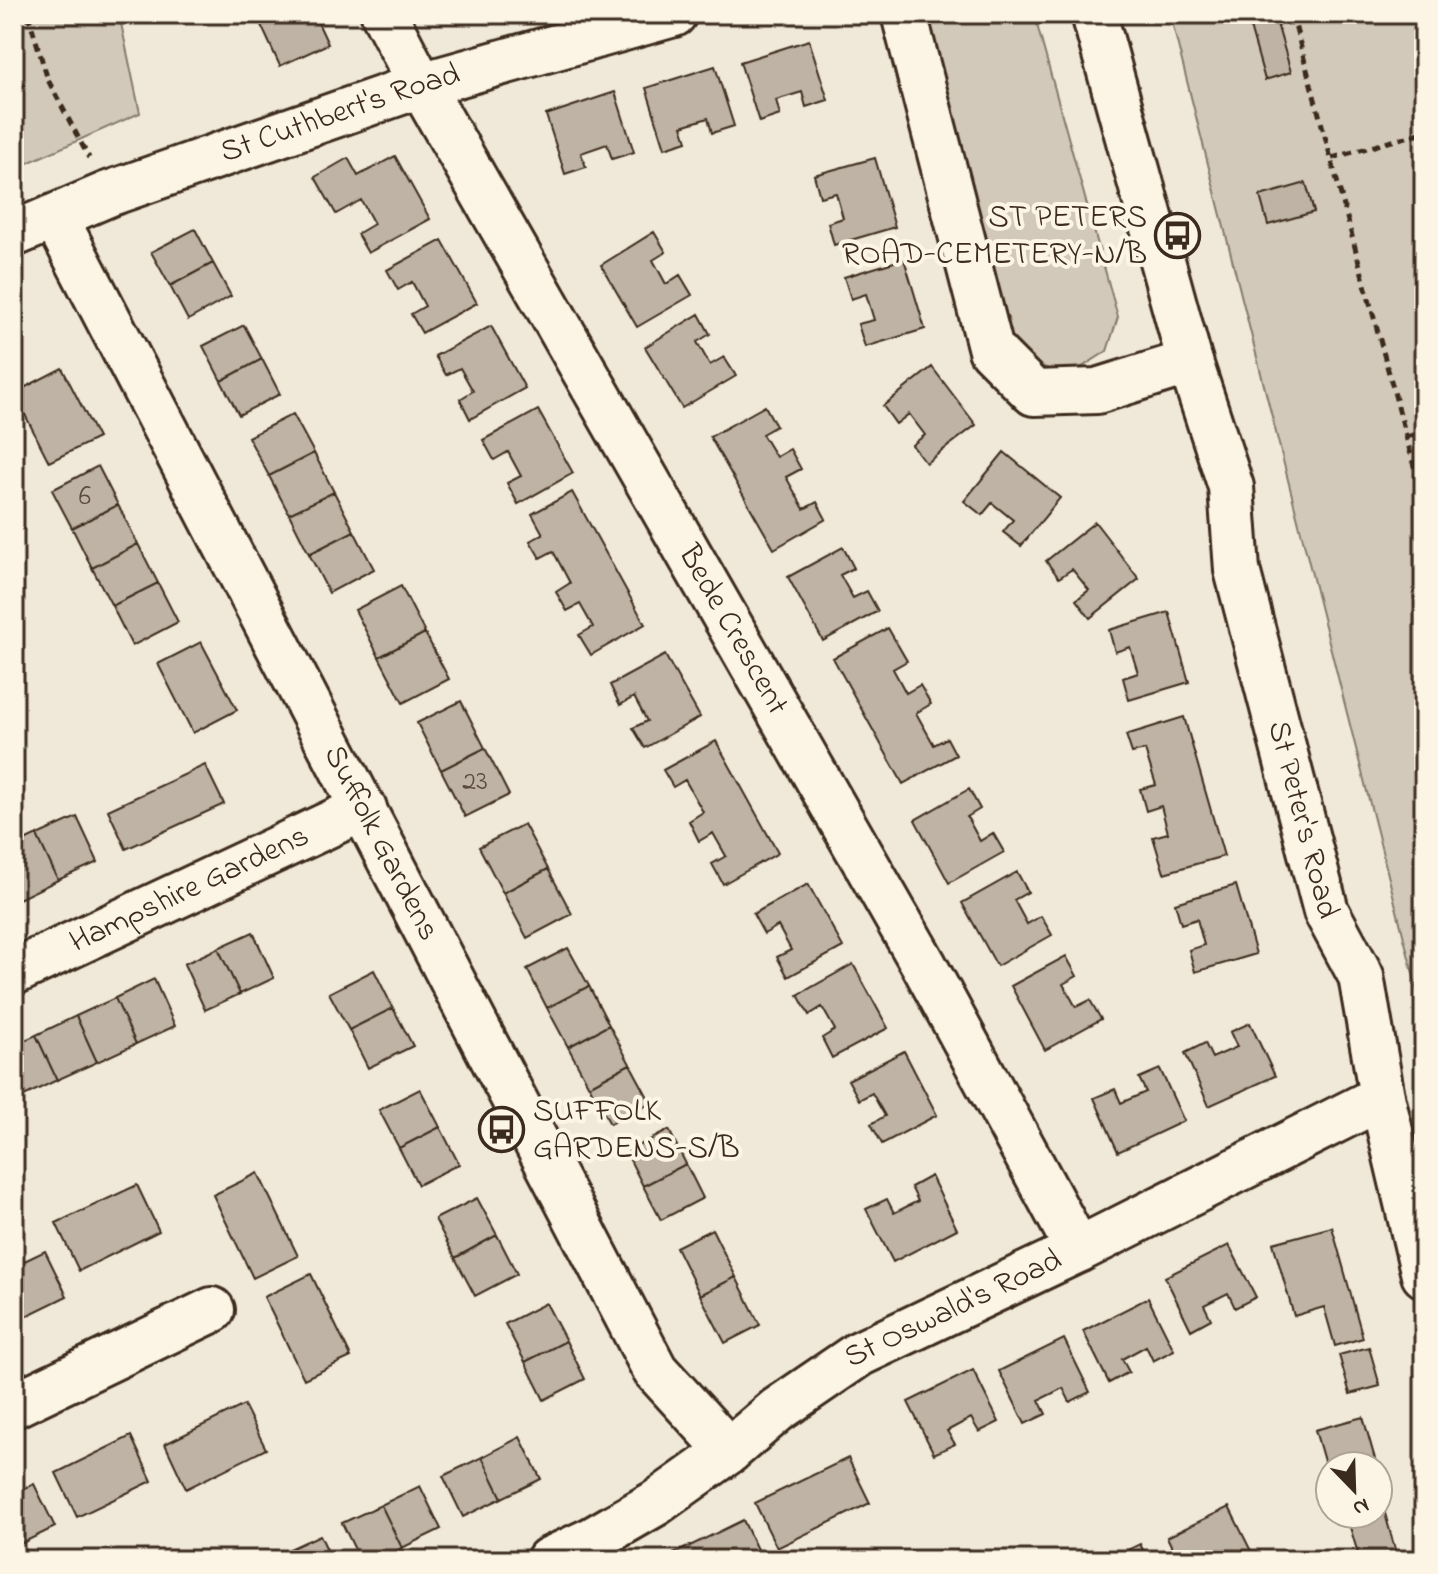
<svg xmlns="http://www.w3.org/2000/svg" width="1438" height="1574" font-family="'Indie Flower',sans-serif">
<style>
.green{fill:#d2c9ba;stroke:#867a6c;stroke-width:2}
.building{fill:#beb3a4;stroke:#3b2a1e;stroke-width:2}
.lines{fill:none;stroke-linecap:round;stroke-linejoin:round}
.minor-casing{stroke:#3b2a1e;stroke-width:50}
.tertiary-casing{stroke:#3b2a1e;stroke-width:50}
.path{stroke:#3b2a1e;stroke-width:5;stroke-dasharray:8 6;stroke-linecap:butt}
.minor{stroke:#fcf5e5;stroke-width:44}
.tertiary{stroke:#fcf5e5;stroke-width:44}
.labels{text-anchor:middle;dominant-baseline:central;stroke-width:8;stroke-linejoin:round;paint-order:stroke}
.number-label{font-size:28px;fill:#5c4c40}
.street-label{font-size:32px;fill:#3b2a1e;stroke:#fcf5e5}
.poi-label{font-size:32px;fill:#3b2a1e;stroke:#fcf5e5;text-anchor:end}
</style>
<rect width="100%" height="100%" fill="#f0e9d9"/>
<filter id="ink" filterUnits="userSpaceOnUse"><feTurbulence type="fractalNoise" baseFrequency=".0125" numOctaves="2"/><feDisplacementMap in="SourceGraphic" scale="16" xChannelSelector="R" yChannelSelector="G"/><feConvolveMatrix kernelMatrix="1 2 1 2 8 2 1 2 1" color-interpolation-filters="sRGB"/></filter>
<g filter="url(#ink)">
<path class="green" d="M14,14h105l21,99 -126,56z
M917,14h117l84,303 -11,34 -25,16 -26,5 -22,-9 -19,-15 -100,-327z
M1170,14h254v1003z"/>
<path class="building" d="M256,14h58l14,30 -48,22z
M1276,20l15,52 -26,8 -15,-53z
M809,40l19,60 -22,7 -4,-15 -26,8 4,15 -21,7 -19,-60z
M715,66l19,60 -22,7 -4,-15 -26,8 5,15 -22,7 -19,-60z
M615,92l19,60 -22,7 -5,-15 -26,9 5,14 -21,7 -19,-59z
M395,156l35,63 -62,34 -11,-19 17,-10 -13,-24 -25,14 -21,-37 33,-19 10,18z
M875,158l20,69 -61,18 -6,-22 15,-5 -7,-25 -16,4 -6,-22z
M1306,183l8,29 -46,13 -8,-29z
M195,229l18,34 -43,23 -19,-34z
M654,232l12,20 -13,8 13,24 14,-9 12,20 -55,32 -36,-62z
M442,240l35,63 -55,30 -11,-19 14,-8 -13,-24 -14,8 -11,-20z
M904,259l21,70 -60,18 -7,-23 16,-4 -8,-26 -15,5 -7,-22z
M213,263l18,33 -43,24 -18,-34z
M699,314l11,20 -13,8 13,23 14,-8 12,19 -54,32 -37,-61z
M244,325l18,34 -41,22 -18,-35z
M491,326l34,62 -55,31 -10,-20 13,-8 -13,-23 -14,7 -11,-19z
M262,359l18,35 -41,21 -18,-34z
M932,367l44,58 -50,38 -14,-18 13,-10 -16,-21 -13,10 -13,-18z
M62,368l36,70 -49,24 -35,-69z
M765,406l11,20 -14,8 14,23 14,-8 11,20 -15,8 18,32 13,-7 9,17 -52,30 -64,-112z
M538,410l35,63 -55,31 -11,-21 14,-7 -13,-24 -14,8 -11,-20z
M293,414l21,39 -45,23 -21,-39z
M1004,452l56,46 -39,48 -18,-14 10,-12 -21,-17 -10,12 -18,-14z
M314,453l20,39 -45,22 -20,-38z
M98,466l20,39 -46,23 -20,-38z
M334,492l20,39 -45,23 -20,-40z
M572,492l73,132 -54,31 -12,-20 14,-8 -13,-23 -13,7 -11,-19 14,-9 -17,-32 -13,7 -10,-17 13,-7 -11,-20z
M118,505l20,39 -46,24 -20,-40z
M1095,522l44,57 -49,39 -14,-18 13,-10 -17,-21 -13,9 -13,-17z
M354,531l20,38 -45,24 -20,-39z
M138,544l20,39 -46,23 -20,-38z
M843,547l11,21 -14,7 13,23 14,-7 11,20 -55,30 -35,-64z
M158,583l20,39 -46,24 -20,-40z
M401,586l24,47 -46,24 -24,-47z
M1169,612l20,70 -60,18 -6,-22 15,-5 -8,-26 -15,5 -6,-22z
M888,628l19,33 -14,8 13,24 14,-8 11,19 -15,9 18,32 13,-7 9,17 -53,29 -70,-126z
M425,633l24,46 -46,24 -24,-46z
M201,642l36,68 -44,23 -35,-69z
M665,655l35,62 -55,31 -12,-20 14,-7 -13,-24 -14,8 -10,-20z
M461,701l24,47 -44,22 -24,-47z
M1184,717l40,139 -60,17 -11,-36 15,-4 -7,-27 -15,5 -6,-22 16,-4 -11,-35 -13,3 -6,-18z
M716,741l62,112 -55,31 -11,-20 14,-8 -13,-23 -14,8 -10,-20 14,-9 -18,-32 -12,7 -10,-17z
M485,748l24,47 -44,22 -24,-47z
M205,765l19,39 -98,45 -18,-39z
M969,789l11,20 -13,8 13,24 13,-8 11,19 -55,31 -34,-63z
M77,817l21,45 -40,18 -21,-45z
M524,824l24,45 -45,24 -24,-46z
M37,835l21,45 -39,19 -5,-10v-43z
M548,869l24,45 -45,24 -24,-45z
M1017,872l11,20 -14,8 13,24 14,-8 11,19 -55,31 -35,-63z
M808,884l35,63 -55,30 -11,-20 14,-7 -13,-24 -14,8 -11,-20z
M1236,885l20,69 -61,18 -6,-22 15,-5 -7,-26 -16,5 -6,-21z
M253,932l21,46 -34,16 -22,-46z
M218,948l22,46 -35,16 -21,-46z
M568,948l21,38 -42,22 -20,-39z
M1066,956l11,20 -14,8 13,23 14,-7 11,19 -56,31 -34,-64z
M853,964l35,64 -56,30 -10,-20 13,-8 -13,-23 -13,8 -11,-20z
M374,970l19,38 -44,22 -20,-37z
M154,979l21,47 -39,18 -21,-46z
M589,986l20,39 -41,22 -21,-39z
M115,998l21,46 -39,18 -21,-46z
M393,1008l20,38 -45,22 -19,-38z
M76,1016l21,46 -40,18 -21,-45z
M1250,1023l25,53 -66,30 -24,-53 20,-10 7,15 25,-11 -7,-15z
M609,1025l21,39 -41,22 -21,-39z
M36,1035l21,45 -39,19 -4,-9v-45z
M904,1051l33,64 -55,29 -11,-20 14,-8 -13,-23 -13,7 -11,-20z
M630,1064l21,39 -41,21 -21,-38z
M1160,1069l24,52 -66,31 -24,-54 21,-9 6,14 25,-11 -7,-14z
M420,1089l20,38 -41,21 -20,-38z
M440,1127l19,37 -41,21 -19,-37z
M669,1130l17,34 -43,22 -17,-34z
M686,1164l17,34 -42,22 -18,-34z
M258,1173l40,83 -45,22 -40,-83z
M931,1176l26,53 -64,33 -27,-53 21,-10 7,14 24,-12 -7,-14z
M137,1185l22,46 -80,40 -23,-48z
M477,1198l20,37 -42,23 -20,-39z
M1332,1227l31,111 -28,8 -11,-39 -30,9 -21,-73z
M712,1229l24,48 -36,18 -24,-48z
M497,1235l20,39 -42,22 -20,-38z
M1229,1245l27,52 -21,11 -7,-15 -24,12 7,14 -20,11 -26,-53z
M45,1251l22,45 -53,26v-56z
M311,1274l40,83 -47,22 -40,-82z
M736,1277l24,48 -35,18 -25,-48z
M1148,1298l26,52 -21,11 -7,-15 -24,13 7,13 -20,11 -26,-52z
M546,1303l20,38 -41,21 -20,-38z
M1064,1339l26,53 -20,10 -7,-14 -24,12 7,14 -21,10 -26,-53z
M566,1341l19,38 -41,21 -19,-38z
M1369,1347l11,39 -30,8 -11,-39z
M973,1370l26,52 -20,10 -8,-14 -24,13 8,13 -21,10 -26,-52z
M244,1405l22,44 -80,40 -21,-45z
M1363,1417l14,49h-47v16l-15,-52z
M131,1436l21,45 -75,36 -21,-44z
M520,1437l21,42 -39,19 -20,-41z
M482,1457l20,41 -39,19 -20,-41z
M848,1458l22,45 -93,45 -22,-45z
M34,1484l21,43 -41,20v-54z
M420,1486l21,43 -39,19 -21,-43z
M1378,1499h3l17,61h-38l-14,-46h32z
M381,1505l21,43 -25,12h-17l-18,-37z
M1229,1507l22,44 -19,9h-54l-11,-23z
M743,1520l19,40h-98l-1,-1z
M320,1535l12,25h-48l-3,-7z
M1140,1544l8,16h-41z"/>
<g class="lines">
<defs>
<g id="minor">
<path id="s1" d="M384,14l37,71 503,880 154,285"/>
<path d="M904,14l87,336 43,43 63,-2 93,-29"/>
<path id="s2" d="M55,217l600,1153 74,81"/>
<path id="s3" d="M14,234l94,-40 313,-109 253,-71"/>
<path id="s4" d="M14,972l350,-164"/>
<path d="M14,1405l198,-95"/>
<path id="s5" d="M549,1560l43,-20 64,-37 73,-52 48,-41 82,-56 219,-104 304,-153"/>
</g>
<g id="tertiary">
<path id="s6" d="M1094,14l96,348 41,125 6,83 89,341 35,65 21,121 42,178"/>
</g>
</defs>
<use href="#minor" class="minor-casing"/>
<use href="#tertiary" class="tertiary-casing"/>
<path class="path" d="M28,14l20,66 41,78
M1292,14l132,489
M1332,158l92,-26
M1406,437l18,-5"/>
<use href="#minor" class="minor"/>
<use href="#tertiary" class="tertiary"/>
</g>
</g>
<defs>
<symbol id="bus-ring" viewBox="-11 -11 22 22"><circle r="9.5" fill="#fcf5e5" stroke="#3b2a1e" stroke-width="1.5"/><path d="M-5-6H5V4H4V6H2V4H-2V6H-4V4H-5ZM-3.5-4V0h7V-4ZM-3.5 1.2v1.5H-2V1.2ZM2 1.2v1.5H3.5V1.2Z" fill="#3b2a1e"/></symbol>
</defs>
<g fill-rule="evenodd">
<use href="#bus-ring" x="1152" y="210" width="51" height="51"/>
<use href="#bus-ring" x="476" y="1104" width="51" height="51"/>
</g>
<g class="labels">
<g class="number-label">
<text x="85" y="497">6</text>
<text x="475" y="782">23</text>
</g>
<g class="street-label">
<text stroke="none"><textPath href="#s3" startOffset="348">St Cuthbert's Road</textPath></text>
<text stroke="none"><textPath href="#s1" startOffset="708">Bede Crescent</textPath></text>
<text stroke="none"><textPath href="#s6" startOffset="834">St Peter's Road</textPath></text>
<text stroke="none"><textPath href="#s2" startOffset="706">Suffolk Gardens</textPath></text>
<text stroke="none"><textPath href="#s4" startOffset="194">Hampshire Gardens</textPath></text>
<text stroke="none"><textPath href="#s5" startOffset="478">St Oswald's Road</textPath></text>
</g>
<g class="poi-label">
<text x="1147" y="218">ST PETERS<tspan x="1147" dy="37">ROAD-CEMETERY-N/B</tspan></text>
<text x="533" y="1112" text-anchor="start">SUFFOLK<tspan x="533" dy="37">GARDENS-S/B</tspan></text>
</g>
</g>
<rect width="1438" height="1574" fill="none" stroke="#fcf5e5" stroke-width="48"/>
<rect x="24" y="24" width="1390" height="1526" fill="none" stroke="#3b2a1e" stroke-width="3" filter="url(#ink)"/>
<g transform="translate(1354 1490) rotate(157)"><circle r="38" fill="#fcf5e5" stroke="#afa495" stroke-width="2"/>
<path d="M0-6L14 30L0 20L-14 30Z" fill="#3b2a1e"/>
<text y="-12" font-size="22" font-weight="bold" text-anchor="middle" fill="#3b2a1e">N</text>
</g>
</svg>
